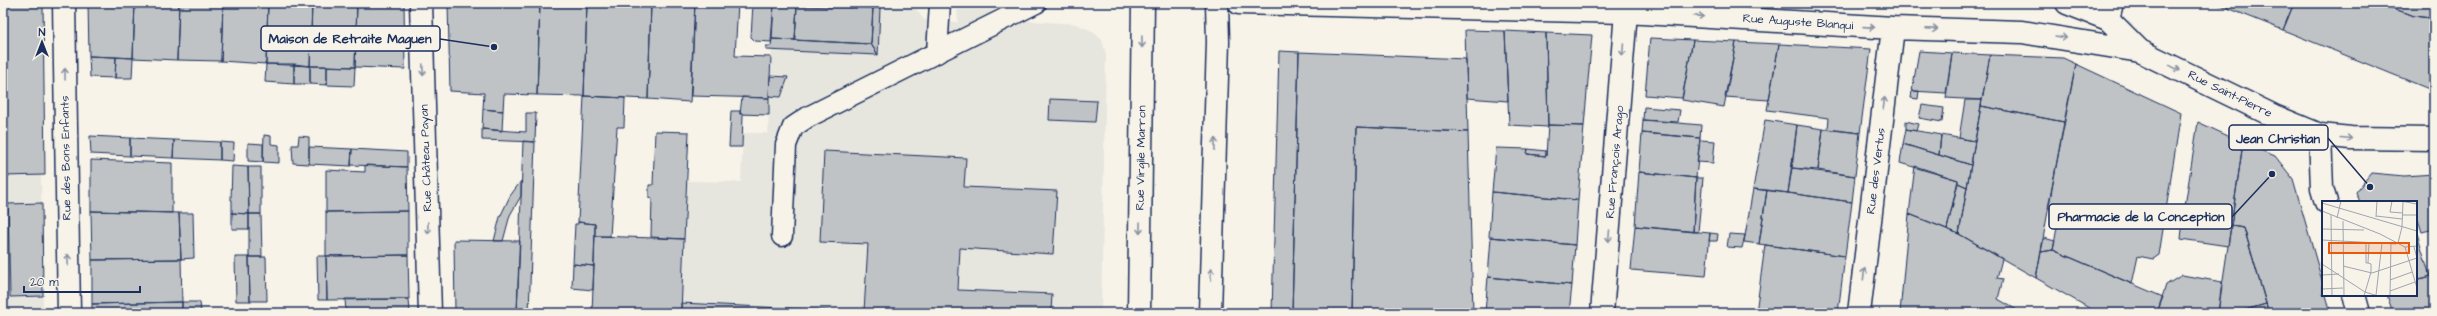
<svg xmlns="http://www.w3.org/2000/svg" width="2437" height="316" font-family="'Architects Daughter',sans-serif">
<style>
.built{fill:#e6e5de}
.building{fill:#c0c3c5;stroke:#1b2f5e}
.lines{fill:none;stroke-linecap:round;stroke-linejoin:round}
.lane-casing{stroke:#1b2f5e;stroke-width:23}
.street-casing{stroke:#1b2f5e;stroke-width:25}
.secondary-casing{stroke:#1b2f5e;stroke-width:25}
.lane{stroke:#f7f3e8;stroke-width:20}
.street{stroke:#f7f3e8;stroke-width:22}
.secondary{stroke:#f7f3e8;stroke-width:22}
.oneway{stroke:#8991a3}
.labels{text-anchor:middle;dominant-baseline:central;stroke-width:3;stroke-linejoin:round;paint-order:stroke}
.street-label{font-size:12px;fill:#1b2f5e;stroke:#f7f3e8}
.inset-road{fill:none;stroke:#9fa5b1;stroke-width:1}
.view{fill:#e8590c;fill-opacity:0.15;stroke:#e8590c;stroke-width:2}
.inset-edge{fill:none;stroke:#1b2f5e;stroke-width:2}
.leader{fill:none;stroke:#1b2f5e;stroke-width:1.5}
.callout-dot{fill:#1b2f5e;stroke:#f7f3e8;stroke-width:1.5}
.callout{fill:#f7f3e8;stroke:#1b2f5e;stroke-width:1.5}
.callout-label{font-size:13px;text-anchor:middle;font-weight:bold;fill:#1b2f5e}
</style>
<rect width="100%" height="100%" fill="#f7f3e8"/>
<filter id="ink" filterUnits="userSpaceOnUse"><feTurbulence type="fractalNoise" baseFrequency=".025" numOctaves="2"/><feDisplacementMap in="SourceGraphic" scale="8" xChannelSelector="R" yChannelSelector="G"/><feConvolveMatrix kernelMatrix="1 2 1 2 8 2 1 2 1" color-interpolation-filters="sRGB"/></filter>
<g filter="url(#ink)">
<path class="built" d="M3,3h40l2,173h-4l2,135 -40,2z
M774,3l132,1 10,5 8,11 34,2 -1,-12h41l32,11 46,3 16,7 10,9 4,14 -5,259h-420l6,-132 54,1 2,-49h25z"/>
<path class="building" d="M3,3h40l2,172 -42,1z
M88,3h47l-2,55 -44,-2z
M135,3h44l-2,57 -44,-2z
M179,3h44l-2,58 -44,-1z
M223,3h45l-2,61 -45,-3z
M268,3h44l-2,63 -44,-2z
M312,3h45l-2,64 -45,-1z
M357,3h47l1,66 -50,-2z
M448,3h92l-3,92 -33,-1 -1,17 -20,-2 1,-16 -34,-2z
M540,3h47l-3,93 -47,-1z
M587,3h64l-3,96 -64,-3z
M651,3h44l-5,99 -42,-3z
M695,3h43l-3,53 36,1 -2,41 -78,-2z
M753,3h21l-3,39 -16,-1 -4,-4z
M2215,3h79l-11,27z
M2294,3h86l33,13 18,2 -1,18h3l-4,53 -146,-59z
M2380,3h52l-1,15 -18,-2z
M774,4l23,2 -2,34 -23,-1z
M797,6l76,2 -2,36 -76,-4z
M873,8h7l-2,47 -7,-11z
M2431,15h3v73l-5,1 4,-53h-3z
M1465,30l40,1 3,70 -41,-3z
M1505,31l41,2 2,94 -39,-2z
M1546,33l46,2 -8,91 -36,-1z
M1650,38l43,2 -11,58 -37,-3z
M772,39l99,5 7,11 -112,-5v-4h5z
M1693,40l43,2 -12,65 -42,-7z
M1736,42l43,2 -10,56 -44,-3z
M1779,44l92,5 -11,84 -32,-4 1,-11 -62,-8z
M1279,51l20,1 -7,261h-20z
M1919,51l33,2 -6,40 -34,-2z
M1299,52l167,7 2,73 -112,-5 -4,186h-60z
M1952,53l38,2 -8,45 -36,-2z
M1990,55l73,3 13,6 -12,58 -83,-16z
M89,56l27,1 -1,21 -25,-1z
M116,57l17,1 -1,20h-17z
M266,64h28v20l-29,-2z
M294,64l16,2v18h-16z
M2076,64l105,49 -22,142 -6,4 -15,-3 -6,28 -79,-34 7,-40 -12,-2z
M310,66h17v19l-17,-1z
M327,66l28,1 -1,19 -27,-1z
M770,76l18,1 -7,20 -12,-1z
M1912,91h7l-1,8 -7,-1z
M584,96l41,2 -1,29h-7l-7,109h-15v-12l-17,-2z
M742,97l27,1v17l-29,-1z
M1050,99l47,2 -2,21 -46,-2z
M1965,100h17l-7,41 -16,-3z
M1922,105l22,3 -2,14 -23,-4z
M1981,106l83,16 -28,156 -77,-44z
M1644,107l36,3 -2,12 -35,-2z
M483,109l20,2 -1,20 -20,-2z
M731,111h9v3h3l-1,33h-13z
M526,113h10l-1,29 -53,-2v-11l44,3z
M1643,120l58,5 -1,13 -58,-5z
M1765,120l32,5 -9,68 -35,-4z
M1906,121l12,3 -2,7 -10,-2z
M2198,122l45,21 -12,83 -48,-7z
M1548,125l36,1 -6,74 -86,-8 4,-44 32,1 -1,5 19,2z
M1797,125l26,4 -5,41 -26,-2z
M1356,127l112,5 5,181h-121z
M1823,129l37,4 -5,43 -37,-6z
M1906,129l35,6 -2,20 -36,-11z
M655,131l34,1 -5,107 -33,-2 1,-39h-3v-13h4z
M1642,133l58,5 -4,40 -57,-6z
M264,135l7,1v8l8,1v18l-16,-1z
M1941,135l34,6 -4,24 -32,-10z
M90,136l40,2v18l-39,-2z
M299,136l10,1v27l-16,-1 -1,-18h6z
M130,138l44,2 -1,18 -43,-2z
M174,140l46,2v18l-47,-2z
M1700,140l15,1 -2,22 -16,-1z
M523,141l12,1 -6,171h-12z
M220,142l14,1 -1,18 -13,-1z
M248,143l15,1v18l-15,-1z
M2243,143l32,13 18,23 30,105v11h3l5,18h-62l-25,-85 -13,-2z
M1903,144l68,21 -4,22 -9,-4v-3l-58,-17z
M309,147l43,2 -1,17 -42,-2z
M352,149l55,3v15l-56,-2z
M1528,149l18,2v5l-19,-2z
M824,151l142,7 -2,29 93,4 -4,63 -93,-6 -2,42 94,4 -1,19h-370v-10l183,9 4,-68 -48,-2z
M91,160l81,3v50l-81,-2z
M365,165l42,2 1,44 -82,1v-42l39,2z
M232,166l16,1 1,47 -17,-1v-13h-1z
M1915,166l43,14 -11,49 -38,-15z
M248,167h13v47h-12z
M1792,168l63,8 -3,26 -64,-9z
M1639,172l57,6 -3,54 -58,-6z
M2371,173l33,3 30,-2v55l-12,3 -6,-19v-11h-56l-4,-10z
M1696,178h7l-5,54h-5z
M521,181v15l-11,19 -7,26h-9l6,-24 10,-21z
M1958,183l9,4 -8,47 -12,-5z
M1753,189l14,1 -8,54 -15,-2z
M1767,190l85,12 -7,54 -86,-12z
M1492,192l86,8 -3,45 -86,-8z
M42,203l1,93 -33,1 -2,-93z
M91,211l88,2 2,46 -89,1z
M408,211v44l-82,1v-44z
M179,213h14l1,45 -13,1z
M232,213l17,1v15h-17z
M249,214h12l1,43h-13z
M1909,214l50,20 43,25 -5,19 6,1 -5,20 24,14h-122z
M2183,219l48,7 -3,20 -47,-7z
M578,222l17,2 -1,42 -21,-2 2,-40h3z
M1635,226l75,7 -4,43 -75,-6z
M2231,226l13,2 22,76 -31,9h-17z
M2416,230l14,46 -14,4z
M1710,233l8,1 -1,7h-8z
M1729,234l16,1 -3,13 -15,-1z
M595,236l89,3 -3,74h-89z
M1491,237l84,8 -3,40 -84,-8z
M2044,238l11,3 -2,9 -12,2z
M454,240l66,1 -3,72h-62z
M1765,245l80,11 -7,57h-82z
M2053,250l110,47 -6,16h-59l-62,-35 5,-26z
M408,255l1,44 -82,1 -1,-44z
M317,256h9l1,44h-9z
M235,257h14l1,44h-14z
M249,257h17l1,44h-17z
M181,259l1,43 -90,2v-44z
M573,264l21,2 -1,24 -21,-2z
M2182,275l40,7 -4,31h-61l9,-28z
M2434,275v38h-41l-6,-18h29v-15z
M1488,277l84,8 -3,28h-84z
M345,299h64l1,14h-64z
M182,302v11h-90v-9z
M182,302h18l1,11h-19z
M2266,304l3,9h-34z
M3,311h44v2h-44z"/>
<g class="lines">
<defs>
<path id="lane" d="M937,53l3,-50
M782,236l4,-91 7,-18 15,-10 228,-114"/>
<path id="street" d="M64,3l5,310
M421,3l9,310
M1239,3l387,9 267,16 129,4 118,19
M2108,19l4,-16
M2320,135l2,54 4,13
M2354,295l5,18
M1139,313l4,-310
M1210,313l8,-271 -1,-39
M1602,313l24,-301
M1859,313l34,-285"/>
<path id="secondary" d="M2067,3l41,16 32,32 134,65 46,19 31,3 83,1"/>
</defs>
<use href="#lane" class="lane-casing"/>
<use href="#street" class="street-casing"/>
<use href="#secondary" class="secondary-casing"/>
<use href="#lane" class="lane"/>
<use href="#street" class="street"/>
<use href="#secondary" class="secondary"/>
</g>
<defs><path id="oneway-shaft" d="M-6 0H5M1.5-3L5.5 0L1.5 3" fill="none" stroke-width="1.6" stroke-linecap="round" stroke-linejoin="round"/></defs>
<g class="oneway">
<use href="#oneway-shaft" transform="translate(1698 16) rotate(4)"/>
<use href="#oneway-shaft" transform="translate(1869 27) rotate(4)"/>
<use href="#oneway-shaft" transform="translate(1932 29) rotate(2)"/>
<use href="#oneway-shaft" transform="translate(2061 37) rotate(10)"/>
<use href="#oneway-shaft" transform="translate(1142 42) rotate(89)"/>
<use href="#oneway-shaft" transform="translate(1623 50) rotate(94)"/>
<use href="#oneway-shaft" transform="translate(2175 68) rotate(26)"/>
<use href="#oneway-shaft" transform="translate(423 70) rotate(88)"/>
<use href="#oneway-shaft" transform="translate(65 74) rotate(-91)"/>
<use href="#oneway-shaft" transform="translate(1884 103) rotate(-83)"/>
<use href="#oneway-shaft" transform="translate(2346 138) rotate(5)"/>
<use href="#oneway-shaft" transform="translate(1215 144) rotate(-88)"/>
<use href="#oneway-shaft" transform="translate(428 228) rotate(88)"/>
<use href="#oneway-shaft" transform="translate(1140 228) rotate(91)"/>
<use href="#oneway-shaft" transform="translate(1609 236) rotate(95)"/>
<use href="#oneway-shaft" transform="translate(68 260) rotate(-91)"/>
<use href="#oneway-shaft" transform="translate(1211 274) rotate(-88)"/>
<use href="#oneway-shaft" transform="translate(1864 274) rotate(-83)"/>
</g>
</g>
<g class="labels">
<g class="street-label">
<text transform="translate(1798 22) rotate(4)">Rue Auguste Blanqui</text>
<text transform="translate(2230 94) rotate(26)">Rue Saint-Pierre</text>
<text transform="translate(66 158) rotate(-91)">Rue des Bons Enfants</text>
<text transform="translate(426 158) rotate(-92)">Rue Château Payan</text>
<text transform="translate(1141 158) rotate(-89)">Rue Virgile Marron</text>
<text transform="translate(1615 162) rotate(-85)">Rue François Arago</text>
<text transform="translate(1876 171) rotate(-83)">Rue des Vertus</text>
</g>
</g>
<g transform="translate(2322 201)">
<rect width="95" height="95" fill="#f7f3e8"/>
<path class="inset-road" d="M70,0l-2,11 13,1M78,0l17,3M0,2l95,28M0,10l58,23 25,13 12,-1M9,14l1,81M81,14h14M54,15l26,3M54,16l1,-16M15,17l4,-17M21,20l1,75M0,28l42,1M0,39l74,4M44,41v21h2M76,42l4,-16 1,-25M83,46l12,41M46,62l1,-20M0,63l43,28 13,4M21,65l29,7 45,-15 -3,-11M0,74l17,-1M68,79l22,-8M0,88l21,-1M68,90l25,-9M54,94l6,-52M42,95l7,-24v-8l-3,-1M68,95l1,-53"/>
<path class="view" d="M7,42h80v10h-80z"/>
<rect width="95" height="95" class="inset-edge"/>
</g>
<path class="leader" d="M494 47L440 39M2370 187L2328 138M2272 174L2232 217"/>
<g class="callout-dot">
<circle cx="494" cy="47" r="4"/>
<circle cx="2370" cy="187" r="4"/>
<circle cx="2272" cy="174" r="4"/>
</g>
<g class="callout">
<rect x="261" y="26" width="179" height="25" rx="4"/>
<rect x="2229" y="125" width="99" height="25" rx="4"/>
<rect x="2049" y="204" width="183" height="25" rx="4"/>
</g>
<g class="callout-label">
<text x="350" y="43">Maison de Retraite Maguen</text>
<text x="2278" y="143">Jean Christian</text>
<text x="2141" y="221">Pharmacie de la Conception</text>
</g>
<rect width="2437" height="316" fill="none" stroke="#f7f3e8" stroke-width="16"/>
<rect x="8" y="8" width="2421" height="300" fill="none" stroke="#1b2f5e" stroke-width="1.5" filter="url(#ink)"/>
<g transform="translate(42 42)" stroke="#f7f3e8" stroke-width="3" paint-order="stroke">
<path d="M0-3L7 15L0 10L-7 15Z" fill="#1b2f5e"/>
<text y="-6" font-size="11" font-weight="bold" text-anchor="middle" fill="#1b2f5e">N</text>
</g>
<path d="M24 286v6h116v-6" fill="none" stroke="#1b2f5e" stroke-width="2"/>
<text x="30" y="286" font-size="12" fill="#1b2f5e" stroke="#f7f3e8" stroke-width="3" paint-order="stroke">20 m</text>
</svg>
